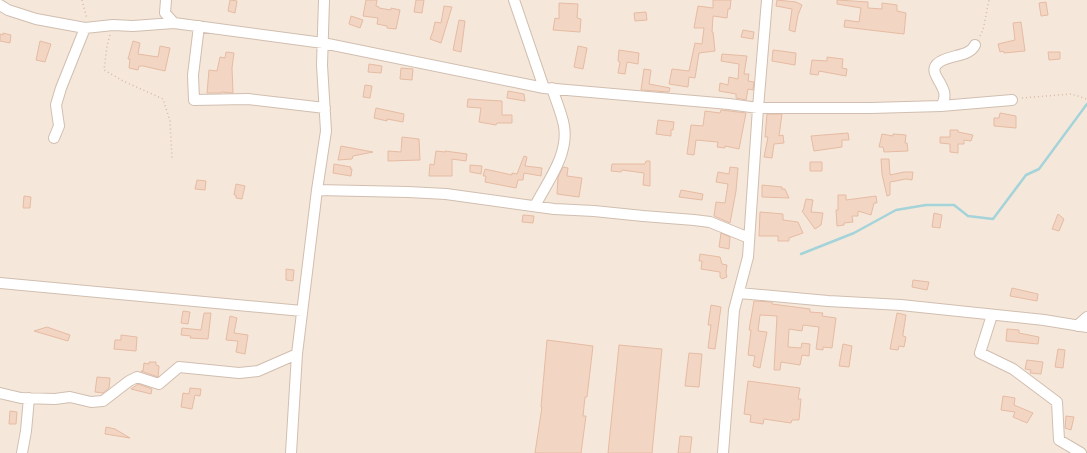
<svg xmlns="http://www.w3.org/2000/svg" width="1087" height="453" font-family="Commissioner,sans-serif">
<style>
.residential{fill:#f5e8da}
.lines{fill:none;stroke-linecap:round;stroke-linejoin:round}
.stream{stroke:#a5d3da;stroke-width:2.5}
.building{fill:#f3d5c3;stroke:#e6bba3}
.minor-casing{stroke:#d1beb0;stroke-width:12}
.path{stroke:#d9b8a5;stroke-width:1.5;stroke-dasharray:1 3;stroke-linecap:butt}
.minor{stroke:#fff;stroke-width:10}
</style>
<rect width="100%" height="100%" fill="#fdf6ec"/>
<path class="residential" d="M0,0h1087v453h-1087z"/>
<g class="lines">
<path class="stream" d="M801,254l53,-21 42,-23 30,-5h28l14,11 25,3 33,-44 13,-6 48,-65"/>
</g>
<path class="building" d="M230,0l7,1 -2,12 -7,-2z
M366,0h11l-1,6 3,1v1l12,2v-2l9,2 -4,19 -9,-1v-2l-10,-2 1,-6 -15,-2z
M416,0h8l-2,13 -8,-1z
M713,0h18l-1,9h-2l-1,9 -14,-2 -1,16h1l2,19 -16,2 -4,25 -6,-1 -1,10 -19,-3 3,-15 17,2 6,-28 7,1 2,-16h-10l4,-22 15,2z
M777,0l19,2 6,3 -4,10 -3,17 -6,-2 3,-21 -16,-3z
M837,0l31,2v6l14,1v-6l15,2v6l9,2 -2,21 -60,-7 1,-7 14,2 2,-14 -24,-4z
M1046,2l2,13 -7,1 -2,-13z
M559,3l19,1 -1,14 4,1 -1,13 -27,-2 2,-12 4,1z
M444,6l8,1 -11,36 -11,-4 3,-8 2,-9 6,1z
M646,12l1,8 -12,1 -1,-8z
M351,16l12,4 -3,8 -11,-4z
M459,20l6,1 -4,31 -8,-2z
M1021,22l4,29 -21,2 -1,-2 -3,1 -2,-8 17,-4 -2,-17z
M743,30l11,2 -1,7 -12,-2z
M3,33l8,2 -1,8 -10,-2v-7l3,1z
M40,41l11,3 -6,18 -9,-2z
M133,41l7,2 -2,11 20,3 2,-11 10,2 -5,23 -22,-5h-4l-1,4 -9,-2 1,-9h-2z
M578,46l9,2 -4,21 -9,-2z
M619,50l20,3 -1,11 -11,-2 -2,12 -7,-1 2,-11 -2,-1z
M773,50l23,3 -1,12 -23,-4z
M226,52l8,1 -2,15 1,25 -11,-1 -1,1h-14l2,-23 8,1 3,-14 5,1z
M1048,52h12v7l-11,1z
M722,54l25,2 -3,18h5l-1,7 6,1 -1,8 -5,-1 -2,11 -10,-2v-4l-17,-3 1,-8 8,2 1,-8 9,2 1,-15 -18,-3z
M827,57l16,2 -1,9 5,1 -1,7 -27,-5 -1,4 -8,-1 2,-14 15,1z
M369,64l13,2 -1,7 -13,-1z
M401,68l12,1 -1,11 -12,-1z
M644,69l7,1 -2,14 21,4 -1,4 -28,-2z
M365,85l7,1 -2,12 -7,-1z
M508,91l16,3 1,7 -18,-3z
M468,99l34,2v14h10v8h-15l-1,2 -17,-3 2,-14 -14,-1z
M376,108l28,6 -1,8 -16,-3v2l-13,-3z
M721,110l25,3 -7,36 -14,-3v2l-8,-1 1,-5 -22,-2 -2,15 -7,-1 4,-29 12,1 2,-15 15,2z
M1000,113l16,3v12l-22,-2v-8h5z
M767,114h15l-3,22 4,-1 1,8 -10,1 -2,14 -8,-1 4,-20h-3z
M658,120l16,2 -1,8h-2v6l-15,-2z
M950,130h8v2l15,3 -2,6 -7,-1v4h-6v9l-8,-1v-8l-10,-1v-6h10z
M848,133l1,7h-7v7l-28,4 -3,-15z
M882,134l11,2v-2l13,1 -1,8h2l1,8 -24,1 -1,-5h-4z
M402,137l17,2 1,21 -32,1v-10l13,1z
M341,146l32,6 -20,4 -1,3 -14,1z
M436,151l9,1v-1l22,3 -1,7 -14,-2v17h-23l1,-12 4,1z
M524,156l3,1 -2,9 17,2 -1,8 -17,-3 -1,7h-5l-2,8 -31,-6 1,-6h-3l2,-7 27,6v-2l5,1z
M881,159h8l1,16 14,-3h9l-1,8 -6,-1 -16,3v13l-3,1 -5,-22z
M646,161h4v25l-7,-1 1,-12 -22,-3 -1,2 -10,-1 1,-7h33z
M810,162h12v9h-12z
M334,164l17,3 -1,2h2l-1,7 -18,-3z
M470,165l12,1 -1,8 -11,-2z
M563,167l5,1 -1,8 15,2 -3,19 -22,-3 1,-17z
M730,167l8,1 -2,23 -6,32 -16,-7 2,-14 9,1 3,-19 -12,-2 2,-10 11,2z
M197,180l9,1 -1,9 -10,-1z
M236,184l9,2 -3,13 -6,-1v-3h-2z
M762,185l20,2v2h3l4,9 -27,-1z
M681,190l22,4 -1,6 -23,-3z
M838,195h8v5l30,-4 1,7h-3l-3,12 -13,-4v5h-6l1,6 -9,1v2l-7,1 -1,-16h2z
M24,196l7,1 -1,11h-7z
M806,199l7,1 -2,12 12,1 -2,12 -6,4 -13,-18h1z
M760,212l23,2v6l15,2 5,11 -14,5v3h-11v-5h-19z
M934,213l8,2 -2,13 -8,-1z
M1058,214l6,5 -5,12 -7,-2z
M523,215l11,1 -1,7 -11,-1z
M721,233l9,4 -1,12 -10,-2z
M700,254l20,3 2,7 5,1 -1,7 1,5 -5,2 -2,-2v-5l-19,-3 1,-8h-3z
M286,269l8,1 -1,11 -7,-1z
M913,280l16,2 -2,8 -15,-3z
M1012,288l26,6 -1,7 -27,-5z
M754,301l18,1v2l38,5v3l13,1 -1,3 14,2 -4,30 -9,-1v3l-7,-1 3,-22 -16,-2 -1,6 -13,-2 -1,18 13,1 1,-5 8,1 -1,12 -7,-1 -2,10 -19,-3 -1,8h-6l3,-54 -17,-1 -2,16 9,1 -7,36 -7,-2 2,-10 -7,-1 3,-25h-2z
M711,305l10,2 -6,42 -7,-1 3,-23h-3z
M183,311l7,1 -2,12 -7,-1z
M204,313h7l-3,26 -18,-1 1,-2 -10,-1 1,-7 19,2z
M897,313l9,2 -3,19v2l3,1 -2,10 -5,-1 -1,4 -8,-1z
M230,316l7,2 -3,15 14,2 -3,19 -9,-2 2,-11 -12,-1z
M47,327l23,8 -2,6 -34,-10z
M1007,329l12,1v3l20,4 -1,7 -32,-3z
M121,335l16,2 -1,14 -22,-2 1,-9h6z
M547,340l46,6 -6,51h-2l-2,19h3l-5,37h-46l7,-46h-1z
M843,344l9,2 -3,21 -10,-1z
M619,345l43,4 -10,104h-44z
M1058,349l7,1 -2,18 -8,-1z
M689,353l13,1 -3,33 -14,-1z
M1027,360l16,2 -2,12 -11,-1 1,-3 -6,-1z
M149,362h7v3l3,1 -1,11 -17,-6h2l1,-8 5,1z
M97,377l13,1 -1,10 -6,5 -8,-1z
M748,381l52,7 -2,11h3l-2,21h-7l-1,3 -27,-4 -1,5 -13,-2 1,-7 -7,-1z
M138,384l14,5 -1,5 -20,-5z
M190,388l11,1 -1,7 -5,-1 -3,14 -11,-2 2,-14 6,1z
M1003,396l12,2 -1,7 19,8 -6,10 -14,-6 2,-5 -14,-2z
M10,411l7,1 -1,12h-7z
M1066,416l8,1 -3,13 -6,-2z
M106,427l9,2 15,9 -25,-4z
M680,436l12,1 -2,16h-12z"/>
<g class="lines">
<defs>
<path id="minor" d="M166,0l-1,13 9,10
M514,0l30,88 185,16 29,4h113l70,-2 71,-6
M0,5l8,5 28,9 49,9 28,-3 20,1 41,-3 149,20 221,45
M199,26l-6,49 1,25 54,-1 77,9
M941,106c13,-18 -15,-31 -4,-42 10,-10 32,-6 38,-19
M54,138l5,-12 -3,-21 5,-17 24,-60
M317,190l91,2 38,2 108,15 40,2 49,5 51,4 16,2 39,16
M535,206c12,-24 34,-51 29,-80 -2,-12 -8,-25 -12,-38
M0,283l302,28
M739,293l89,8 73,4 143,15 43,7
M992,315l-12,38 33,16 44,33 2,38 22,13
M1077,326l10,-9
M0,393l21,5 34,1 15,-2 21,5 12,-1 26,-20 8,-4 22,7 20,-17 60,6 19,-2 39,-17
M22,453l4,-22 3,-33
M291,453l6,-99 20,-164 9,-59 -4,-66 2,-65
M723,453l11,-143 14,-53 10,-149 9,-108"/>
</defs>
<use href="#minor" class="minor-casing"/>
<path class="path" d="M82,0l5,19
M110,35l-3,11 -3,24 19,11 40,18 7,22 2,37
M980,36l3,-6 6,-30
M1022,98l49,-4 16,5"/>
<use href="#minor" class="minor"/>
</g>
</svg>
